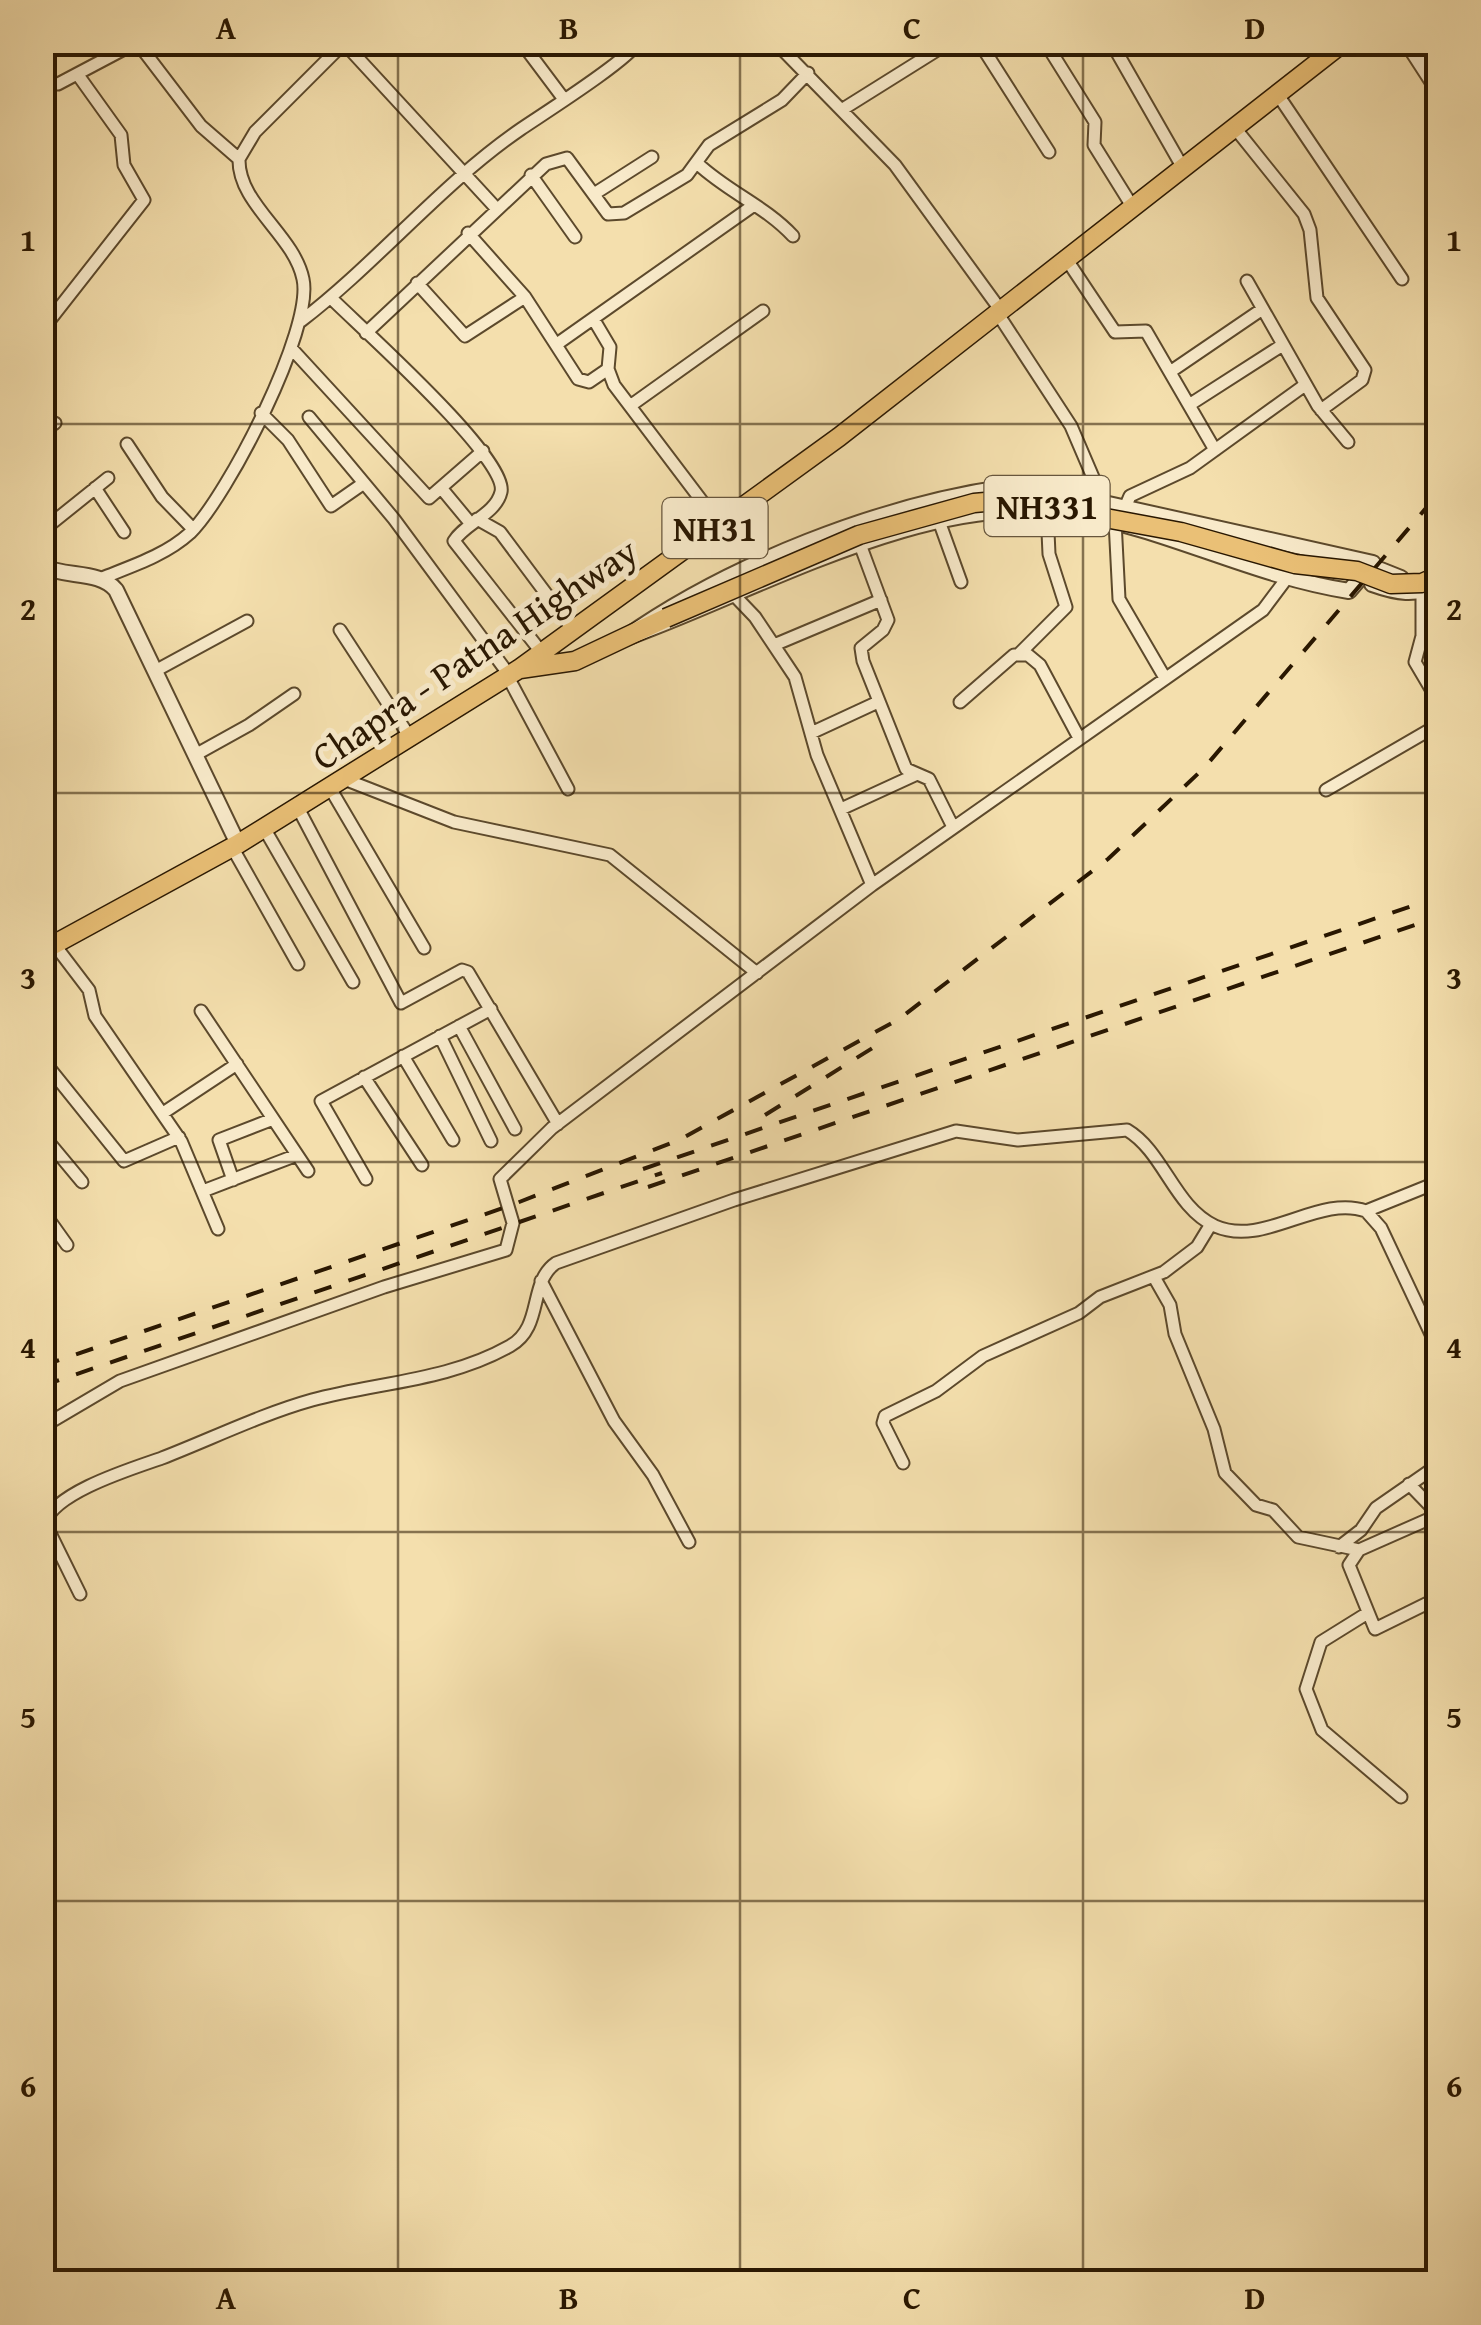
<svg xmlns="http://www.w3.org/2000/svg" width="1481" height="2325" font-family="'Gentium Book Plus',serif">
<style>
.lines{fill:none;stroke-linecap:round;stroke-linejoin:round}
.minor-casing{stroke:#5c492c;stroke-width:15}
.tertiary-casing{stroke:#5c492c;stroke-width:18}
.trunk-casing{stroke:#291701;stroke-width:21}
.minor{stroke:#f8eaca;stroke-width:11}
.tertiary{stroke:#f8eaca;stroke-width:14}
.trunk{stroke:#eac076;stroke-width:18}
.rail{stroke:#291701;stroke-width:4;stroke-dasharray:18 18;stroke-linecap:butt}
.trunk-bridge-casing{stroke:#291701;stroke-width:21;stroke-linecap:butt}
.trunk-bridge{stroke:#eac076;stroke-width:18}
.grid{fill:none;stroke:#291701;stroke-width:2.5;stroke-opacity:0.55}
.labels{text-anchor:middle;dominant-baseline:central;stroke-width:10;stroke-linejoin:round;paint-order:stroke}
.shield{fill:#f8eaca;stroke:#67563d;stroke-width:2.5}
.shield-label{font-size:35px;font-weight:bold;fill:#291701}
.street-label{font-size:38px;fill:#291701;stroke:#f8eaca}
.neatline{fill:none;stroke:#291701;stroke-width:4}
.grid-label{font-size:32px;text-anchor:middle;font-weight:bold;fill:#291701}
</style>
<rect width="100%" height="100%" fill="#f4dfad"/>
<filter id="stains"><feTurbulence type="fractalNoise" baseFrequency=".002" numOctaves="4"/><feColorMatrix values="0 0 0 0 .2 0 0 0 0 .09 0 0 0 0 .02 0 0 0 .5 -.17"/></filter>
<radialGradient id="worn" r=".72"><stop offset=".6" stop-color="#630" stop-opacity="0"/><stop offset="1" stop-color="#630" stop-opacity=".3"/></radialGradient>
<g class="lines">
<defs>
<path id="minor" d="M521,42l42,56
M775,42l120,123 104,143
M979,42l70,110
M1045,42l50,80 -1,23 38,61
M1111,42l72,126
M1405,42l33,51
M344,43l151,164
M1420,64l18,-13
M42,80l16,4 70,-37 12,-1 61,80 38,33
M1278,95l124,184
M843,109l107,-67
M1235,128l69,86 6,16 7,68 48,72 -3,10 -41,30
M698,164c30,28 67,42 95,72
M531,175l44,62
M594,194l58,-37
M468,233l57,64 53,82 11,3 19,-13
M1065,257l50,75 31,-1 69,119
M1247,281l71,125 30,36
M417,283l48,53 60,-39
M331,298c29,29 178,161 170,194 -5,22 -37,32 -47,49l88,112
M996,311l75,115 33,77
M594,320l16,27 -2,22 6,16 106,140
M301,321c77,-59 140,-137 220,-192 22,-15 109,-70 117,-87
M42,330l102,-130 -20,-35 -3,-30 -43,-60
M366,333l180,-169 21,-6 41,56 16,-1 63,-38 22,-30 73,-45 26,-27
M557,344l197,-139
M291,348l138,150 54,-47
M1170,372l91,-62
M1189,405l92,-59
M630,406l133,-95
M261,413l27,27 43,66 33,-23
M309,417l85,102 116,157
M42,431l13,-8
M127,444l35,53 31,32
M95,488l29,44
M442,489l29,35
M1124,510l6,-14 60,-28 115,-83
M477,519l23,13 74,99
M939,521l22,61
M1115,521l4,78 46,79
M42,531l66,-53
M861,547l27,73 -5,10 -22,18 2,13 43,108 23,10 24,48
M102,578c30,-12 64,-23 88,-45 37,-36 124,-204 113,-254 -9,-44 -65,-75 -64,-120l16,-27 90,-90
M1422,593v43l-7,26 23,39
M733,594l22,23 40,60 22,78 55,130
M340,630l71,109
M774,645l107,-45
M1020,653l46,-46 -17,-53 -2,-44
M155,671l92,-50
M508,677l60,112
M960,702l54,-47h14l12,10 39,73
M811,733l67,-31
M195,755l54,-30 45,-31
M344,779l110,43 156,33 147,118
M330,788l94,160
M1326,790l112,-65
M298,808l103,195 61,-33 6,2 90,152
M841,809l74,-34
M264,828l89,154
M232,847l66,117
M54,944l35,46 6,26 86,125 37,88
M201,1011l107,160
M459,1026l56,103
M440,1036l51,105
M403,1056l50,84
M42,1059l82,102 55,-24
M364,1077l58,88
M163,1113l74,-49
M42,1134l40,48
M366,1179l-45,-78 170,-92
M233,1180l-14,-40 54,-21
M203,1191l94,-36
M42,1210l25,35
M1366,1211l72,-29
M1154,1277l16,28 5,29 39,95 11,44 31,32 17,5 25,27 61,13
M541,1281l73,140 39,54 36,67
M42,1427l78,-46 264,-94 122,-37 7,-27 -13,-44 52,-51 320,-243 391,-275 24,-32
M903,1463l-20,-40 2,-7 51,-25 47,-35 96,-43 21,-16 64,-25 33,-25 14,-23
M1409,1484l29,30
M1438,1515l-79,35 -10,15 26,64 63,-31
M1339,1547l22,-17 15,-22 62,-43
M80,1594l-35,-71c9,-31 89,-55 117,-65 49,-19 100,-44 150,-58 67,-18 136,-19 198,-54 34,-19 18,-64 46,-83l178,-63 222,-69 62,9 109,-10c37,22 47,77 88,96 49,22 103,-32 151,-15l15,17 57,121
M1366,1614l-45,28 -15,47 16,41 79,67"/>
<path id="tertiary" d="M1008,487l96,16 269,60 -24,28c-96,-15 -181,-62 -277,-78 -143,-23 -315,78 -449,126 107,-75 257,-134 385,-152z
M42,566c24,12 57,4 74,24l122,254
M1401,578l-20,-8 -9,14c25,9 43,12 66,1"/>
<path id="trunk" d="M520,669l55,-8 91,-43
M42,951l196,-107 281,-175 320,-232 505,-395"/>
</defs>
<use href="#minor" class="minor-casing"/>
<use href="#tertiary" class="tertiary-casing"/>
<use href="#trunk" class="trunk-casing"/>
<use href="#minor" class="minor"/>
<use href="#tertiary" class="tertiary"/>
<use href="#trunk" class="trunk"/>
<path class="rail" d="M765,1115l114,-71
M643,1169l795,-272
M648,1187l790,-270
M42,1366l467,-160 170,-66 220,-121 209,-160 96,-91 234,-274
M42,1386l620,-213"/>
<defs>
<path id="trunk-bridge" d="M666,618l193,-83 115,-32 34,-3 173,32 114,32 62,7 34,13 31,-1 16,-7"/>
</defs>
<use href="#trunk-bridge" class="trunk-bridge-casing"/>
<use href="#trunk-bridge" class="trunk-bridge"/>
</g>
<path class="grid" d="M398,42v2240M740,42v2240M1083,42v2240M42,424h1396M42,793h1396M42,1162h1396M42,1532h1396M42,1901h1396"/>
<g class="labels">
<g class="shield">
<rect x="984.5" y="476" width="125" height="60" rx="8"/>
<rect x="662.5" y="498" width="105" height="60" rx="8"/>
</g>
<g class="shield-label">
<text x="1047" y="506">NH331</text>
<text x="715" y="528">NH31</text>
</g>
<g class="street-label">
<text transform="translate(474 653) rotate(-34)">Chapra - Patna Highway</text>
</g>
</g>
<rect width="1481" height="2325" fill="none" stroke="#f4dfad" stroke-width="110"/>
<rect x="55" y="55" width="1371" height="2215" class="neatline"/>
<g class="grid-label">
<text x="226" y="39">A</text>
<text x="569" y="39">B</text>
<text x="912" y="39">C</text>
<text x="1255" y="39">D</text>
<text x="28" y="251">1</text>
<text x="1454" y="251">1</text>
<text x="28" y="620">2</text>
<text x="1454" y="620">2</text>
<text x="28" y="989">3</text>
<text x="1454" y="989">3</text>
<text x="28" y="1358">4</text>
<text x="1454" y="1358">4</text>
<text x="28" y="1728">5</text>
<text x="1454" y="1728">5</text>
<text x="28" y="2097">6</text>
<text x="1454" y="2097">6</text>
<text x="226" y="2309">A</text>
<text x="569" y="2309">B</text>
<text x="912" y="2309">C</text>
<text x="1255" y="2309">D</text>
</g>
<rect width="100%" height="100%" filter="url(#stains)"/>
<rect width="100%" height="100%" fill="url(#worn)"/>
</svg>
